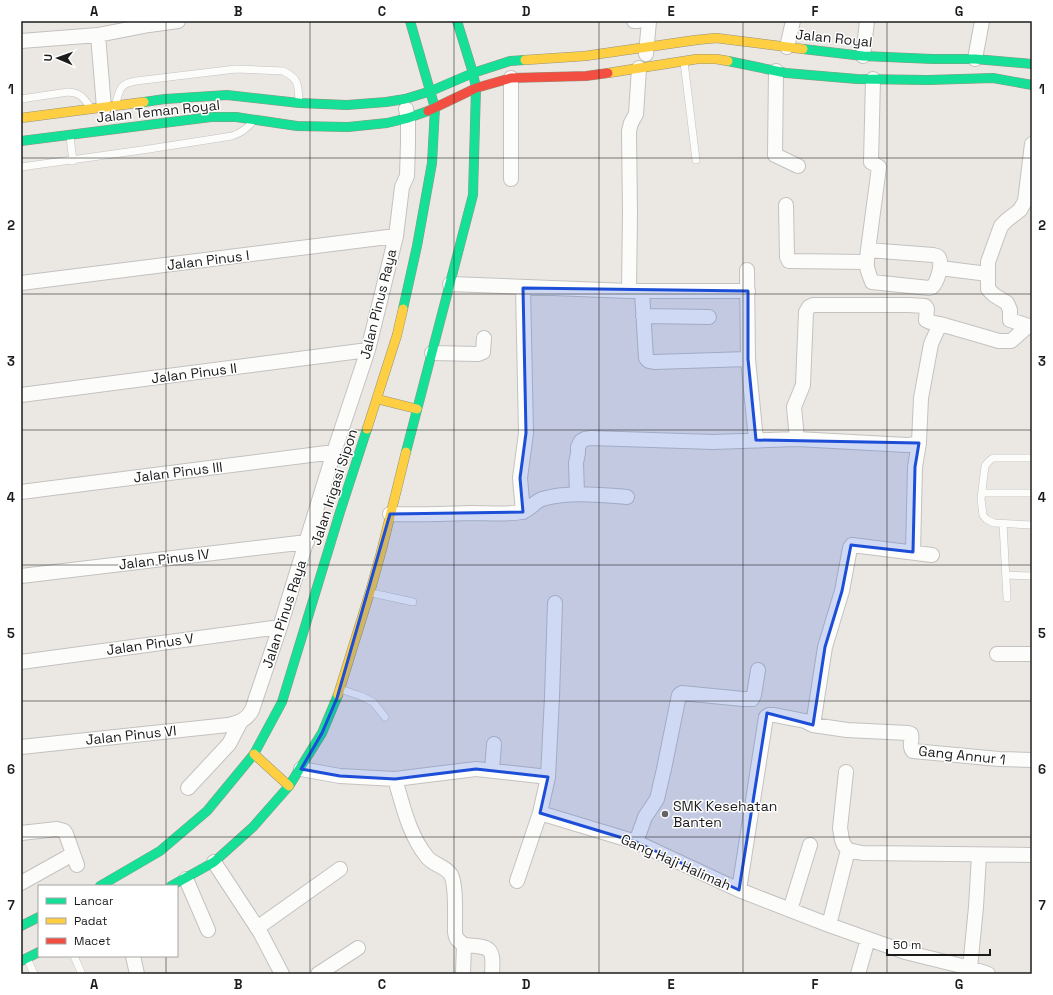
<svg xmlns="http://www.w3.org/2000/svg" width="1053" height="995" font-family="'Space Grotesk',sans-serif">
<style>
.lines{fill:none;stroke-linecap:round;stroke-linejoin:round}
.lane-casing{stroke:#c3c2c0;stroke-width:8}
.street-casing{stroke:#c3c2c0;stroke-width:16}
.fast-casing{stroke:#95947c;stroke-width:10}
.slow-casing{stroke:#95947c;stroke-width:10}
.jam-casing{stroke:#95947c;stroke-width:10}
.lane{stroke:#fcfcfb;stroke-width:7}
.street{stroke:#fcfcfb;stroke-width:14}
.fast{stroke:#16e098;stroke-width:9}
.slow{stroke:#ffcf43;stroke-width:9}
.jam{stroke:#f24e42;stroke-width:9}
.marked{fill:#1d4ed8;fill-opacity:0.2;stroke:#1d4ed8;stroke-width:3;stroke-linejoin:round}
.grid{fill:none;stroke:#1c1c1c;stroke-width:1;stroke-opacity:0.55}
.poi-dot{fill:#646362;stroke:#fff;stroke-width:1.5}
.labels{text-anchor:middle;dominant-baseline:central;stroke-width:3;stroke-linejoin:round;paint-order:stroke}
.street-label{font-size:14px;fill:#1c1c1c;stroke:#fff}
.poi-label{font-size:14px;fill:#1c1c1c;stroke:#fff;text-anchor:start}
.neatline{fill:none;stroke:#1c1c1c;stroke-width:1.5}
.grid-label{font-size:13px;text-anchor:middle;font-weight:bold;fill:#1c1c1c}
</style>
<rect width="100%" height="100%" fill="#ebe8e4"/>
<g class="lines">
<defs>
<path id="lane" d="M684,62l12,98
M21,99l47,-7c13,1 15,5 22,15
M116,103c4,-15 4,-19 20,-22l100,-12 47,2c16,8 15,13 16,30
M70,137l3,24
M21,167l128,-18 83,-13c9,-3 15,-7 21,-15
M1032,458h-39l-4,3 -4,5 -4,33 2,16 3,4 8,4 38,2
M982,493h50
M1003,524l4,74
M1006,575l26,1
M372,593l41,9
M340,689l21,7 12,6 12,15
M74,956l7,16
M27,958l7,16"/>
<path id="street" d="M634,21h4
M98,35l6,73
M21,41l77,-6 51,-10 29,-4
M787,47l6,-26
M646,54l3,-33
M863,56l4,-35
M975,59l7,-38
M776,71l-1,84 23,11
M1032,144l-7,57 -5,9 -13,10 -6,6 -13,36v27l6,6 13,8 3,7v10l22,7
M511,179v-101
M786,205l1,52 2,4 78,1
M868,250l65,5c3,1 4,0 6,3 4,6 -2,25 -7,29l-3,1 -57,-6c-2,-5 -4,-10 -5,-15 -1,-10 2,-22 3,-32 3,-22 6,-45 9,-68l-8,-5 2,-83
M940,268l48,6
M747,270l1,89 8,81
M21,283l375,-47
M450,284l179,7h119
M523,288l3,145 -6,45 3,34
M629,291l1,-78 -1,-82 2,-8 5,-9 3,-46
M642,292l4,66 3,3 5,1 94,-3
M643,316l66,1
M432,353l46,1 5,-2 1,-14
M21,395l347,-45
M797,439l-3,-32 9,-22 3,-73 3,-5 4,-2h96l16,1 2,3 -1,11 4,2 10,2
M21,492l313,-40
M577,494l-1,-31 2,-10v-6l3,-6 4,-2 6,-1 122,4 84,-3 110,6 10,-1 2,-2 2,-44 10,-54 9,-20 28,8 31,9h12l17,-15
M390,514c27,1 55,0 82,-1 17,0 33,2 49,-1 8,-1 13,-10 21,-13 28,-8 57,-4 85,-2
M913,552l2,-85 4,-24
M21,576l286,-34
M555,603l-3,94 -4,80 -8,36 96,29 103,48 90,35 76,27 65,16 18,6
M997,654h35
M21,662l259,-35
M813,725l12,-78 17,-56 8,-43 2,-3 80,10
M21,747l207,-22c10,-2 19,-5 24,-15l28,-83 54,-175 34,-102 28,-114 6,-49 5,-11 1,-33v-25l-2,-9
M301,769l39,7 55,3 81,-10 72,8
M492,771l2,-27
M846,772l-6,56 2,12 2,5 4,5
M395,779c8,27 14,56 32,78 6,8 19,9 24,18 5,9 4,37 4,49 0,4 -1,10 2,15 2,2 4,4 7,6 26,2 30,1 28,29
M188,788l41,-44 12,-23
M21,833l36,-4 7,2 2,3 11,31
M636,842l9,-25 12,-18 7,-30 15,-74 3,-2 61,6h9l2,-4 4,-25
M214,862l46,70 22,42
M186,879l22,51
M517,881l23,-68
M21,883l52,-29
M739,890l27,-173 3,-2h5l31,6 8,4 34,5 61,3 3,1c2,6 -3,12 2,17l86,8 33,1
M790,910l20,-65
M829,925l19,-75 14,3 170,2
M257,928l83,-59
M133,956l4,18
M970,968l6,-61 3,-52
M318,974l40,-26
M463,974l1,-29
M858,974l10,-35"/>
<path id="fast" d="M803,49l60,7 70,3h42l57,5
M728,61l58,12 71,6 71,1 65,-2 39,7
M144,102l21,-3 62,-4 72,8 48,2 39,-3 19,-3 26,-8 42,-18 37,-12 15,-1
M21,141l190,-24h25l61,9 51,1 39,-4 21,-5 20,-7
M403,309l14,-63 15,-83 3,-55 -25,-87
M406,452l67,-257 3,-107 -3,-15 -16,-52
M100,886l60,-35 47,-40 47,-57 28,-52 58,-190 27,-83
M171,886l43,-24 39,-35 36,-41 33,-53 16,-38
M21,926l18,-9
M21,961l18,-9"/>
<path id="slow" d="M525,60l60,-4 111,-16 20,-2 87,11
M608,73l89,-14h19l12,2
M21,118l123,-16
M377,399l40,10
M367,429l30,-94 6,-26
M338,695l32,-103 12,-43 24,-97
M254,754l35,32"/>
<path id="jam" d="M428,111l48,-23 35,-10 75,-2 22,-3"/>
</defs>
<use href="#lane" class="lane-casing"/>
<use href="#street" class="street-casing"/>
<use href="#fast" class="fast-casing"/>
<use href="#slow" class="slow-casing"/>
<use href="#jam" class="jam-casing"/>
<use href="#lane" class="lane"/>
<use href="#street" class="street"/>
<use href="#fast" class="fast"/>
<use href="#slow" class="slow"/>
<use href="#jam" class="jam"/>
</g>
<path class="marked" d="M523,288l225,3v68l8,81 163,3 -4,24 -2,85 -62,-7 -9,46 -17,56 -12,78 -46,-12 -28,177 -103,-48 -96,-29 8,-36 -72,-8 -81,10 -55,-3 -39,-7 21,-36 15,-35 53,-184 133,-2 -3,-34 6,-45z"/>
<path class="grid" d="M166,21v865M310,21v953M454,21v953M599,21v953M743,21v953M887,21v953M21,158h1011M21,294h1011M21,430h1011M21,565h1011M21,701h1011M21,837h1011M166,956v18"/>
<circle class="poi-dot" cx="665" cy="814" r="4"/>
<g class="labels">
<g class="street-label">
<text transform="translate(834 38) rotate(6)">Jalan Royal</text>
<text transform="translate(158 111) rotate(-6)">Jalan Teman Royal</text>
<text transform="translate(208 260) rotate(-7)">Jalan Pinus I</text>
<text transform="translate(378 304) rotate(-76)">Jalan Pinus Raya</text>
<text transform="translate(194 373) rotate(-7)">Jalan Pinus II</text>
<text transform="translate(178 472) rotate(-7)">Jalan Pinus III</text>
<text transform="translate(334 487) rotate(-72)">Jalan Irigasi Sipon</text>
<text transform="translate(164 559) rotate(-7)">Jalan Pinus IV</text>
<text transform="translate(284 614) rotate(-72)">Jalan Pinus Raya</text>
<text transform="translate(150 644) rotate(-8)">Jalan Pinus V</text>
<text transform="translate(131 735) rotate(-6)">Jalan Pinus VI</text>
<text transform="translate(962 755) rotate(6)">Gang Annur 1</text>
<text transform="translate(676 862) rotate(24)">Gang Haji Halimah</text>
</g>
<g class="poi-label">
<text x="673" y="806">SMK Kesehatan<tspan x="673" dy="16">Banten</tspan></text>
</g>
</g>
<rect width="1053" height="995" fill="none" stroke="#ffffff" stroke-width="44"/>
<rect x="38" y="885" width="140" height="72" fill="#ffffff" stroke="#a4a4a4"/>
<rect x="46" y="898" width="20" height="6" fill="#16e098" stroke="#a4a4a4"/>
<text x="74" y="905" font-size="12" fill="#1c1c1c">Lancar</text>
<rect x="46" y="918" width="20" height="6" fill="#ffcf43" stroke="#a4a4a4"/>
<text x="74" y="925" font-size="12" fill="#1c1c1c">Padat</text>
<rect x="46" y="938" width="20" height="6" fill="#f24e42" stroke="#a4a4a4"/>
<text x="74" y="945" font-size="12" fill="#1c1c1c">Macet</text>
<g transform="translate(58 58) rotate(272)" stroke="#ffffff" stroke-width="3" paint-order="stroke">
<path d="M0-3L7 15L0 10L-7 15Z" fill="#1c1c1c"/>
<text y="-6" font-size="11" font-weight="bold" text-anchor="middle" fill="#1c1c1c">U</text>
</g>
<path d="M887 949v6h103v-6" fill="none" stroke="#1c1c1c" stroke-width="2"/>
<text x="893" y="949" font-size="12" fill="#1c1c1c" stroke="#ffffff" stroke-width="3" paint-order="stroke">50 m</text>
<rect x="22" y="22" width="1009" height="951" class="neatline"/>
<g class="grid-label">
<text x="94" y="16">A</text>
<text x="238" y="16">B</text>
<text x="382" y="16">C</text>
<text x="526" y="16">D</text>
<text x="671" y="16">E</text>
<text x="815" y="16">F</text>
<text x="959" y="16">G</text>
<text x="11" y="94">1</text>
<text x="1042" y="94">1</text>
<text x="11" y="230">2</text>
<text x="1042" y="230">2</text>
<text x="11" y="366">3</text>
<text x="1042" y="366">3</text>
<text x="11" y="502">4</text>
<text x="1042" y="502">4</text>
<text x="11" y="638">5</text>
<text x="1042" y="638">5</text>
<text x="11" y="774">6</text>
<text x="1042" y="774">6</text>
<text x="11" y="910">7</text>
<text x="1042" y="910">7</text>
<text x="94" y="989">A</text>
<text x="238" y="989">B</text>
<text x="382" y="989">C</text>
<text x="526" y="989">D</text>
<text x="671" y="989">E</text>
<text x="815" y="989">F</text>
<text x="959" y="989">G</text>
</g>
</svg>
